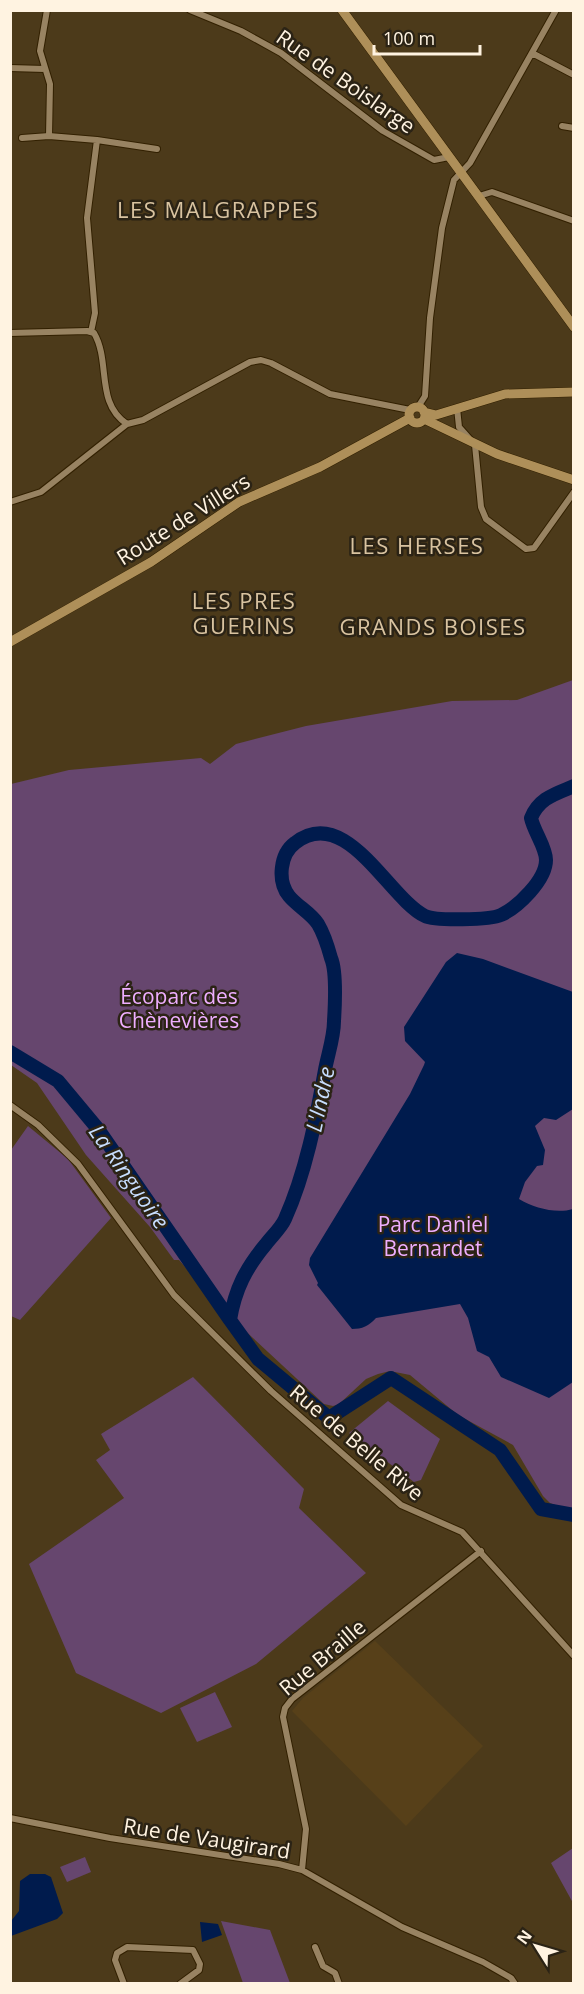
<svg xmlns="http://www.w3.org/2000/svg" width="584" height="1994" font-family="'Open Sans',sans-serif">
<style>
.built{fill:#574019}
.green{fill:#66466e}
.water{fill:#001b4d}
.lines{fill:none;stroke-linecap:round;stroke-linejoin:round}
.river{stroke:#001b4d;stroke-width:14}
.street-casing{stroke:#322001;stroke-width:8}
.secondary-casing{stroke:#322001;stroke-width:10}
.street{stroke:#988362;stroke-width:6}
.secondary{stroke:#ae8f59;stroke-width:9}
.labels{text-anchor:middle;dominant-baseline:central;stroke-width:5;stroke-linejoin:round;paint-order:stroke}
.street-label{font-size:21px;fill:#fff3e1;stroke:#2b2315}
.park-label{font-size:21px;fill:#eeaeff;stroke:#2b2315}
.neighbourhood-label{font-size:22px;letter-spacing:1.5px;fill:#d9c3a0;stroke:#2b2315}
.water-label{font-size:22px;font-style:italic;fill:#c7ddfe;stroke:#2b2315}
</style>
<rect width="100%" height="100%" fill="#4c3a1a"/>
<path class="built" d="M375,1641l108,105 -77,80 -114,-115 11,-13z"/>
<path class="green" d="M573,680v832l-23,-9 -7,-7 -30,-51 -55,-30 -48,-40 -20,-4 -12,3 -12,5 -27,25 -6,2 -9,-2 -84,-78 -4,-8 -9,-4 -48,-54h-5l-24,-33 -64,-72 -49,-72 -26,-18v-281l58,-14 132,-12 9,6 26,-20 70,-18 146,-25 65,-1z
M28,1126l40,33 43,59 -91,102 -9,-4v-166z
M193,1377l111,112 -5,19 67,65 -110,91 -95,49 -85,-40 -47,-109 95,-66 -28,-38 14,-10 -9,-16z
M388,1401l52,38 -19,41 -7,2 -65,-49z
M215,1692l17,35 -35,15 -17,-34z
M573,1848v55l-22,-40z
M85,1857l6,15 -24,10 -7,-15z
M221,1921l49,9 20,53h-47z"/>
<path class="water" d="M457,953l26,6 90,33v117l-17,11 -12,-2 -9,8 10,24 -2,15 -6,1 -12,16 -6,17c15,9 37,15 54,10v173l-24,16 -48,-21 -12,-20 -12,-6 -9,-33 -8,-14 -84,14c-7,8 -14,11 -24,11l-35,-44 1,-2 -9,-18 1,-7 100,-164 14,-29 1,-3 -20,-21 -1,-14 42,-65z
M30,1874h15l6,3 12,36 -6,6 -46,17v-15l8,-10 1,-30z
M200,1922l18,2 4,11 -20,7z"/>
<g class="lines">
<path class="river" d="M574,786c-19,8 -35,12 -43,32 3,14 15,29 15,42 0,20 -28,47 -45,55 -11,5 -66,6 -76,1 -36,-17 -79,-113 -130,-73 -15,11 -18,38 -6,53 8,10 22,17 29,28 6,10 10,23 13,34 6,14 4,47 3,63 0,16 -6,33 -9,49 -9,49 -19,102 -40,149 -4,9 -13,17 -19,25 -20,24 -31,45 -36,76l28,39 71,59 62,-40 109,72 41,59 33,6
M10,1052l48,29 40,48 132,191"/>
<defs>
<path id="street" d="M47,10l-7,41 10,33 -1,52 48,4 -10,78 8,95 -4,19
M190,10l51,21 40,22 102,78 51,29 15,-3
M532,53l42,22
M10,68l35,1
M562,126l12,2
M22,138l27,-2
M97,140l60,9
M479,196l13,-4 82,29
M10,333l77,-2 7,2c17,29 1,70 33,91
M418,407l7,-11 5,-78 12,-90 12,-48 16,-17 86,-153
M457,408l2,19 16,18 6,62 5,12 40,30 8,-1 40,-56
M10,502l31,-10 86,-68 16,-4 107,-58 11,-2 10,3 59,31 80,16
M10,1105l28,20 40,39 96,131 97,96 130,114 61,27 112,124
M10,1818l100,20 169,26 23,6 100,57 81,35 28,16 4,6
M302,1870l4,-41 -23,-112 2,-9 7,-9 189,-148
M315,1947l8,19 12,7 4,11
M124,1984l-9,-24 2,-7 10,-6 66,3 7,14 -1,6 -19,14"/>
<path id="secondary" d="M342,10l232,317
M409 415a8 8 0 1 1 16 0a8 8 0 1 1-16 0Z
M424,412l12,3 69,-21 69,-2
M424,419l73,35 77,26
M10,642l141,-80 88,-60 81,-35 90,-49"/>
</defs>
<use href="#street" class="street-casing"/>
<use href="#secondary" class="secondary-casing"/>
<use href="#street" class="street"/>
<use href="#secondary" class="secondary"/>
</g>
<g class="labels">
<g class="street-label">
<text transform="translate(346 81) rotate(35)">Rue de Boislarge</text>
<text transform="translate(183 519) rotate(-32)">Route de Villers</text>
<text transform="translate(357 1442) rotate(40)">Rue de Belle Rive</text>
<text transform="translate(322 1657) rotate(-40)">Rue Braille</text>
<text transform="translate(207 1838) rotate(9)">Rue de Vaugirard</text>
</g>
<g class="park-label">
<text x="179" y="996">Écoparc des<tspan x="179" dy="24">Chènevières</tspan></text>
<text x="433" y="1224">Parc Daniel<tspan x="433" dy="24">Bernardet</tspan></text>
</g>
<g class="neighbourhood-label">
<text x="218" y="209">LES MALGRAPPES</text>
<text x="417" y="545">LES HERSES</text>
<text x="244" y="600">LES PRES<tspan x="244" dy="25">GUERINS</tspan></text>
<text x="433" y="626">GRANDS BOISES</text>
</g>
<g class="water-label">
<text transform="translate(319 1099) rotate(-78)">L'Indre</text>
<text transform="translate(130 1176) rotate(55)">La Ringuoire</text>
</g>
</g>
<rect width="584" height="1994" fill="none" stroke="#fff3e1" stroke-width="24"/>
<g transform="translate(536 1946) rotate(307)" stroke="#2b2315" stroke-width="4.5" paint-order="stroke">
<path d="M0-4.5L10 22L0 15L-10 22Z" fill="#fff3e1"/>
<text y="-9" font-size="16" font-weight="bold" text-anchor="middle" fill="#fff3e1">N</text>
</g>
<path d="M374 45v9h106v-9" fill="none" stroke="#fff3e1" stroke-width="3"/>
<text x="383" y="45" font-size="18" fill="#fff3e1" stroke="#2b2315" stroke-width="4.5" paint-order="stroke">100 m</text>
</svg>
